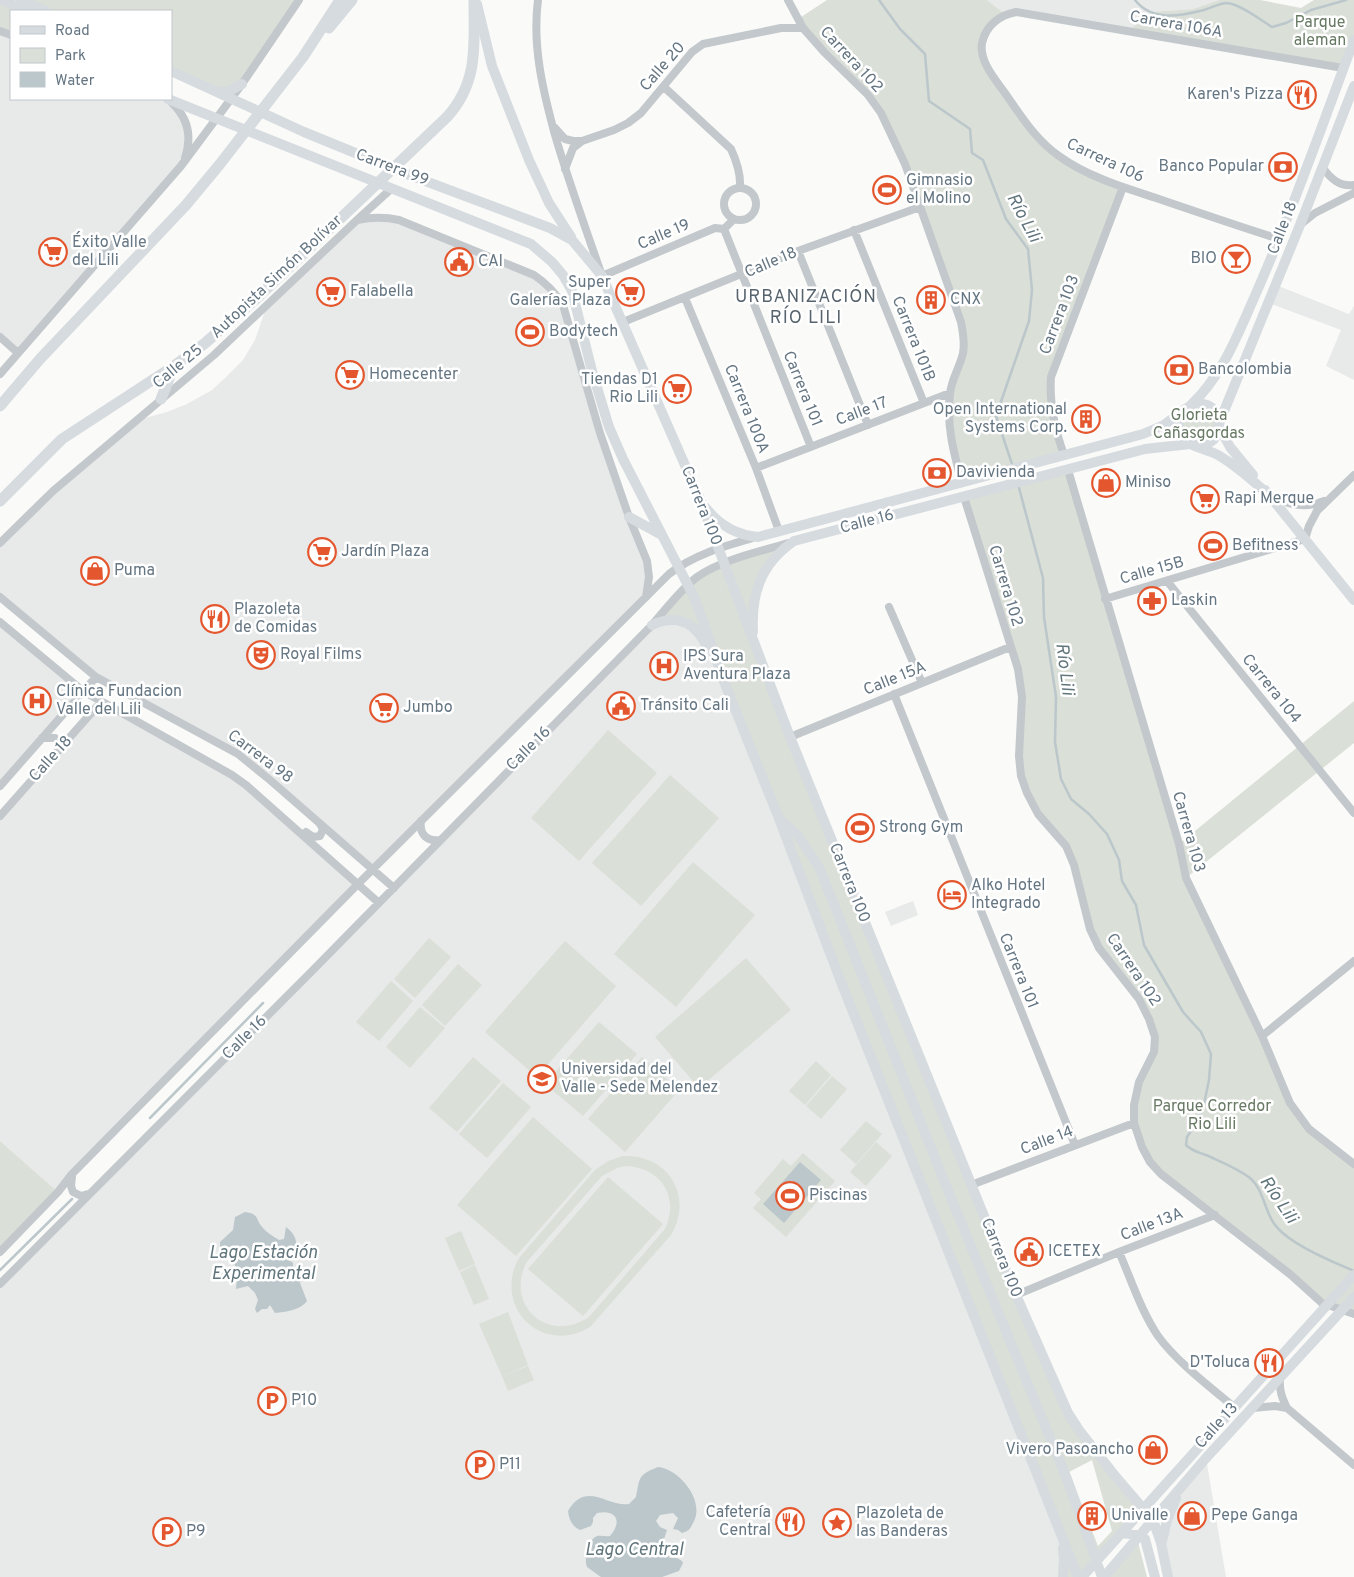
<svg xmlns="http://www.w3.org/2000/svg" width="1354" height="1577" font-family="Overpass,sans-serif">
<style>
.built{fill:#e8e9e9}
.green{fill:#dadfd7;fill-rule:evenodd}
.water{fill:#bbc7cb}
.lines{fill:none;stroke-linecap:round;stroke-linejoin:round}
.stream{stroke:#bbc7cb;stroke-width:2.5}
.minor{stroke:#c3c8cc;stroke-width:8}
.major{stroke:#d6dbdf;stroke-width:10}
.highway{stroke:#d6dbdf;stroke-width:11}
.labels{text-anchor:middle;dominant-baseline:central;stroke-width:5;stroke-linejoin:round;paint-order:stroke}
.park-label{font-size:16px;fill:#687a64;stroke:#fff}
.street-label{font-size:16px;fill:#657683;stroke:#fff}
.poi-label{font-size:16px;fill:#657683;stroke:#fff;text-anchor:start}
.water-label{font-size:18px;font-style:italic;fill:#60757c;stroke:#fff}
.neighbourhood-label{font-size:18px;letter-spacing:1px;fill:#57646e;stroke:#fff}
</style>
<rect width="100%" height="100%" fill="#fafaf8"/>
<path class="built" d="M987,0h232l-26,9 -42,3 -23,19 -123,-17z
M0,31l11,4v64h155l18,18 1,39 -167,197 -18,-16z
M389,218l145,57 22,19 44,139 47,128 -2,38 -272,270 -122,-105 -155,-87 -96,-80v-54l138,-123 29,-8 20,-8 25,-14 14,-13 17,-17 12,-20 12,-35 90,-85z
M1276,285l73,29 5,-8v74l-28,-14 15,-36 -72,-27z
M663,620l36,12 26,52 337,856 1,37h-1063v-293l633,-641z
M0,622l83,69 -83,95z
M101,702l131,73 126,109 -300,308 -58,-51v-325z
M913,901l5,14 -27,11 -6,-14z
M1206,1458l20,119h-58l-5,-43 9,-27z"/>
<path class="green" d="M0,0l28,11h-17v24l-11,-4z
M21,0h278l-69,99 -59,-28v-60h-125z
M827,0h160l18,14 -17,15 -5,29 47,70 29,29 64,30 -72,190 -2,19 15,59 -102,28 -13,-70 14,-74 -58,-175 -24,-51 -83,-94z
M1219,0h41l41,8 13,-8h40v40l-11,28 -215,-37 23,-19 42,-3z
M1199,404l18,10 -1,24 -26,6 -11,-21z
M1068,470l111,374 175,-143v42l-168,135 104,225 19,26 45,35v150l-20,-6 -173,-134 -19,-27 -8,-42 20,-53 -5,-33 -50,-71 -33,-102 -28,-32 -17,-38 -3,-107 -54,-172z
M794,541l-35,41 -6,61 315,770 76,95 -62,69h-19l-1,-37 -359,-901 -20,-18 -31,4 54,-53zM1092,1460l20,71 -14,15 -29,-74z
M608,730l49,43 -78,88 -48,-43z
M670,775l49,43 -78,88 -49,-43z
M693,862l62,53 -79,92 -62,-53z
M429,938l22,19 -36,41 -21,-19z
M565,941l51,45 -79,91 -52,-45z
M746,958l45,52 -92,78 -44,-51z
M458,964l24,21 -37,41 -23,-21z
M391,981l22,20 -34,40 -23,-19z
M420,1007l25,21 -35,40 -24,-21z
M599,1022l38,32 -54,62 -38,-32z
M473,1057l28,24 -44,51 -28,-24z
M642,1057l37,33 -54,62 -37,-33z
M816,1061l15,14 -26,30 -16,-14z
M832,1076l15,13 -26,30 -15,-13z
M503,1083l28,24 -44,51 -28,-24z
M533,1117l59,52 -76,87 -59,-51z
M866,1121l16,13 -26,30 -16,-14z
M0,1141l58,51 -58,57z
M876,1142l16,14 -26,30 -16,-14z
M803,1153l32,28 -49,56 -33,-29 8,-9 -7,-6 29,-34 8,7z
M623,1156c45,-2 71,40 48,79l-81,92c-48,29 -98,-20 -71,-69l76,-88 13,-9zM625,1166c36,1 55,31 40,63l-76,88c-40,27 -84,-10 -63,-54l76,-87 15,-8z
M608,1177l55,47 -80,92 -55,-47z
M461,1231l14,33 -16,7 -14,-33z
M475,1265l14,34 -15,6 -14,-33z
M508,1312l20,53 -26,11 -23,-52z
M528,1366l6,14 -26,11 -6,-15z
M1137,1538l10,39h-43z"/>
<path class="water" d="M800,1162l21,18 -37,43 -21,-19z
M245,1212c14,2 10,6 17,15 5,6 11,9 17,13l5,-1 2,-12c8,6 14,16 8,26 -2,2 -4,4 -5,7l4,3v5l6,3 3,5 -2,7 7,18c-6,9 -22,11 -32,12l-5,-8 -3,4h-5l-5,4 -2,-4 3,-9 -3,-7 -7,-7 -12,3c2,-18 1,-31 -16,-40v-7l13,-12 2,-13z
M658,1467c22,2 48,35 35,56 -3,6 -4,8 -11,10l-4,-3 -5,-1 5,-11 -5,-5 -13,2 -4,6 4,6 7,3 -5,15 1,5 7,8h7l5,3 1,2 -4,8 -17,6h-61l-14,-10c-3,-8 0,-27 10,-31 4,-1 9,1 13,0 13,-15 6,-27 -13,-23l-4,5v4l-2,4 -11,4c-8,-4 -11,-10 -12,-19 18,-31 39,-4 61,-7l7,-7c4,-20 2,-22 22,-30z"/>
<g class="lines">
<path class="stream" d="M879,0l21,29 25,25 4,47 41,28 2,24 11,7 23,59 22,30 4,41 -3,31 -33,95 17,51
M1135,0c17,22 45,16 69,10 7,-2 16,-7 23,-7 13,1 34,17 45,24l14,-4 25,-13 35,-10
M1018,484l25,94 1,39 12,80 -1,45 6,37 10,20 18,15 18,20 12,26 3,21 14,24 8,40 39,67 18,20 10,22 -2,26 -5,24 -6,16 -11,17 -1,8c6,6 12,7 20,10 15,7 31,13 44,23 13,11 14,30 23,44 13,21 58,39 81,49
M150,1118l113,-115
M0,1270l72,-71"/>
<path class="minor" d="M538,0c-6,46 5,91 17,135 14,48 31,94 47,141l113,-48 9,1 10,-10
M788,0l15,28 22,25 43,42 13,18 24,51 56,158c2,10 4,21 2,31 -3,14 -12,27 -13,41 -4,31 4,60 12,89
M0,31l11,4
M664,87l67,62c6,13 10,25 9,39
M172,103c16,15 20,34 13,55
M554,127l11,12 8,2h9l32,-11 14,-7 13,-10 51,-61 11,-8 78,-16h22
M1323,168c8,11 17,19 31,17
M565,169l8,-21 9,-7
M724 204a16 16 0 1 1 32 0a16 16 0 1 1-32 0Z
M358,219l33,-30
M1300,225l15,-12 39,-20
M724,229l87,218
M854,230l70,173
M1279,239c-41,-13 -82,-27 -123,-41 -31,-10 -70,-22 -97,-42 -23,-16 -38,-40 -54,-63 -10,-14 -26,-32 -23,-50 4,-18 18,-28 34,-31l327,56
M798,251l70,174
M685,298l71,170 23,63
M623,322l175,-71 122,-44
M0,337l18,16
M0,374l181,-208 61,-82 57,-84
M1064,455c-9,-25 -15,-50 -13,-78l72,-190
M756,468l194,-75
M1068,470l111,374 7,34 76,158 28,67 19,26 45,35
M1271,496c18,9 34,13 53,5
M964,497l54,172 4,28 -3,59 2,20 6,17 11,21 28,32 8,19 16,64 9,19 40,51 10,20 6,18 -1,15 -15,30 -5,23v18l8,24 8,15 11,12 130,101 31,28 32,11
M0,543l53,-52 161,-136 143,-135c15,-3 28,-3 42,0l135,55c12,8 21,17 29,30l37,128 29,84 18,44 2,16 -3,20
M1167,581l187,232
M0,597l96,80 142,77 32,26 124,108
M1105,599l200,-60 4,-13 8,-15 37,-36
M889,607l33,76
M0,622l83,69 149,84 14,10 133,118
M894,694l181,451
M790,737l220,-90
M42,738h13l5,6 -1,6
M0,786l96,-109
M0,816l101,-114
M421,821c-2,13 6,21 19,19
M306,832l7,5 7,-1 3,-7 -3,-5
M1262,1036l92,-75
M72,1176l-1,10 2,6 8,4 7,-2
M971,1185l163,-62
M0,1252l58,-60 14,-18 286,-290 311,-310c26,-20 56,-28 87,-37
M1119,1252c12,27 22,59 39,84 18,25 52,51 76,71
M0,1284l314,-315 338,-344c14,-16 28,-35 45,-48 26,-18 62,-25 91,-34
M1016,1295l103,-43 96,-37
M1280,1379c-1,11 2,19 7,29l67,57
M1253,1408l22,-2 12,2"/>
<path class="major" d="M2,0l26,11
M21,0l25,11
M477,4l15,62 37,94 20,43 22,34
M171,71l133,61 100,41 146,55 22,12 30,36 97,221 91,240 226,558 52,118 11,17 37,47 37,43 8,23 7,34
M217,92l12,-1 13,-7
M168,99l363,145 21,18 11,13 9,16 20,80 17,56 14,32 72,140 30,85 53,132 65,171 235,590
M1191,405c31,-29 46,-69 63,-107 37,-84 68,-172 100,-258
M1220,421l80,-196 54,-139
M1220,428l10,19 23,28
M1195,445c34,3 31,-44 2,-41 -6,1 -12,4 -15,10 -5,8 -4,18 2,25 8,9 24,10 34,16 19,11 35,26 51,40
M1265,490l89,110
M706,508c13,17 31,27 52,29l385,-103 21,-9 21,-16
M629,517l33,18
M652,625c24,-11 42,-4 54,20
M753,632c-2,-39 8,-68 41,-91l351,-92 45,-5
M782,821l16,15 21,31 130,326 118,286 35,98
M1121,1533l19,2 5,4 10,38
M1162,1541l5,-21 9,-22
M1063,1577l1,-18 -1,-11
M1082,1577l272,-302
M1104,1577l102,-119 148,-161"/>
<path class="highway" d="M329,28l23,-28
M161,399l13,-33
M0,406l40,-47 146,-154 34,-41 83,-107 37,-57
M0,501l62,-62 112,-73 30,-22 54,-47 189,-180c32,-35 27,-73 27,-117"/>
</g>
<defs>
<symbol id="restaurant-ring" viewBox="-11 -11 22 22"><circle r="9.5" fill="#fff" stroke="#e4572e" stroke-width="1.5"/><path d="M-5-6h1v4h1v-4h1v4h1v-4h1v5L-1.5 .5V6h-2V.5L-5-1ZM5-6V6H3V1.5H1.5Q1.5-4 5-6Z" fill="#e4572e"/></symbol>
<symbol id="bank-ring" viewBox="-11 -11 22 22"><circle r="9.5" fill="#fff" stroke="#e4572e" stroke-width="1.5"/><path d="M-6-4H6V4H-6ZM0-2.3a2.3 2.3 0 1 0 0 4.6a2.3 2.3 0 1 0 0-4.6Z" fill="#e4572e"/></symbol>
<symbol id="stadium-ring" viewBox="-11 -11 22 22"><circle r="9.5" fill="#fff" stroke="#e4572e" stroke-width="1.5"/><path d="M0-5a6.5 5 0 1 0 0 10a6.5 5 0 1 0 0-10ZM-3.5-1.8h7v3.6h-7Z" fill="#e4572e"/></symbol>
<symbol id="supermarket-ring" viewBox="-11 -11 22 22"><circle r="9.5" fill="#fff" stroke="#e4572e" stroke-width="1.5"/><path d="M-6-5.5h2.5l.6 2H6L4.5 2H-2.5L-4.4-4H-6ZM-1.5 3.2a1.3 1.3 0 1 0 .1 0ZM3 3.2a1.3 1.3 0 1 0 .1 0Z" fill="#e4572e"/></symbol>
<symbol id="bar-ring" viewBox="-11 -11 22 22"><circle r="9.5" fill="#fff" stroke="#e4572e" stroke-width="1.5"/><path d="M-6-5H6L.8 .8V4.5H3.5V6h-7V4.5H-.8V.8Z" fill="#e4572e"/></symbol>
<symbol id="civic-ring" viewBox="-11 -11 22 22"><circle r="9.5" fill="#fff" stroke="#e4572e" stroke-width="1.5"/><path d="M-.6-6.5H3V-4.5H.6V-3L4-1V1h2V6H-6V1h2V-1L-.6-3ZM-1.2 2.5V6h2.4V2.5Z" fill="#e4572e"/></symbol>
<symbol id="building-ring" viewBox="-11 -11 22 22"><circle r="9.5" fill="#fff" stroke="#e4572e" stroke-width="1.5"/><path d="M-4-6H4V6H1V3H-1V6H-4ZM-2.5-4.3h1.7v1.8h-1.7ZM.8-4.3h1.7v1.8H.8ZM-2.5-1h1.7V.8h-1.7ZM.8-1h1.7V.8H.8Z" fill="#e4572e"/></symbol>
<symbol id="shop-ring" viewBox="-11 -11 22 22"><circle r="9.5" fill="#fff" stroke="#e4572e" stroke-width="1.5"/><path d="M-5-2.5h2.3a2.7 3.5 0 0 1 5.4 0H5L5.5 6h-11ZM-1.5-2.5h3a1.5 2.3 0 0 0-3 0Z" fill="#e4572e"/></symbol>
<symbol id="pharmacy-ring" viewBox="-11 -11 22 22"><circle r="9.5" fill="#fff" stroke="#e4572e" stroke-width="1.5"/><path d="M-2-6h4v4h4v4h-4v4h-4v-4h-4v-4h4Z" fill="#e4572e"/></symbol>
<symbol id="theatre-ring" viewBox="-11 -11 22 22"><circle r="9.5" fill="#fff" stroke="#e4572e" stroke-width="1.5"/><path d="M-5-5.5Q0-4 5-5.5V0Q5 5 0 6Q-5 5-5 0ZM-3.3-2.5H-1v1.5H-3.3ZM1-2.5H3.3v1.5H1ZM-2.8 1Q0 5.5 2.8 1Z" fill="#e4572e"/></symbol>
<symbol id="hospital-ring" viewBox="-11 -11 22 22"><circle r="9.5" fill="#fff" stroke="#e4572e" stroke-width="1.5"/><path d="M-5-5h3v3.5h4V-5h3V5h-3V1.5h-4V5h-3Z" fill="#e4572e"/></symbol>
<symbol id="hotel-ring" viewBox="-11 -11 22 22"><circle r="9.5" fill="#fff" stroke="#e4572e" stroke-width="1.5"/><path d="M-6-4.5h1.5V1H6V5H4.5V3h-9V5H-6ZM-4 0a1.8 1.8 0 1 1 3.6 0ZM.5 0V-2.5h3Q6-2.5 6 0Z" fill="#e4572e"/></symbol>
<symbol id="university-ring" viewBox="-11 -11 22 22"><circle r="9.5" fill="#fff" stroke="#e4572e" stroke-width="1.5"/><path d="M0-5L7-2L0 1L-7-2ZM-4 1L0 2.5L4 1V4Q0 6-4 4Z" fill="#e4572e"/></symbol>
<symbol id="parking-ring" viewBox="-11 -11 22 22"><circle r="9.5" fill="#fff" stroke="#e4572e" stroke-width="1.5"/><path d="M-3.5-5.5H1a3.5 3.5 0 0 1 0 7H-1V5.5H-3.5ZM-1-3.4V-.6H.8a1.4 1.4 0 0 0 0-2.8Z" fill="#e4572e"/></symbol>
<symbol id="sight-ring" viewBox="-11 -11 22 22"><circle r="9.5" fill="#fff" stroke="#e4572e" stroke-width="1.5"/><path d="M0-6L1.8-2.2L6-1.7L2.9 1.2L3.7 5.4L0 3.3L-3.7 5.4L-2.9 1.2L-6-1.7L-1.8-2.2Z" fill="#e4572e"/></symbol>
</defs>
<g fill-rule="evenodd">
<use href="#restaurant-ring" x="1286" y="79" width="32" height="32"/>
<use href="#bank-ring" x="1267" y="151" width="32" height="32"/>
<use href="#stadium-ring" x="871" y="174" width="32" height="32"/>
<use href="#supermarket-ring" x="37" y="236" width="32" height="32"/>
<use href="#bar-ring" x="1220" y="243" width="32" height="32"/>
<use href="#civic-ring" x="443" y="246" width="32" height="32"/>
<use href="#supermarket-ring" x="315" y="276" width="32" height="32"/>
<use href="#supermarket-ring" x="614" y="276" width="32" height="32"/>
<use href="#building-ring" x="915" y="284" width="32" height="32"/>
<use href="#stadium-ring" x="514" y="316" width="32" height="32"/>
<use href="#bank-ring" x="1163" y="354" width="32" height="32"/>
<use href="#supermarket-ring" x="334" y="359" width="32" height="32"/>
<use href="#supermarket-ring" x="661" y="373" width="32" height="32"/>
<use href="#building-ring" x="1070" y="403" width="32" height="32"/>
<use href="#bank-ring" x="921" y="457" width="32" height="32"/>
<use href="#shop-ring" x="1090" y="467" width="32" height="32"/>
<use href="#supermarket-ring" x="1189" y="483" width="32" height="32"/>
<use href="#stadium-ring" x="1197" y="530" width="32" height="32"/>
<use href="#supermarket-ring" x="306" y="536" width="32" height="32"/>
<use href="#shop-ring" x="79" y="555" width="32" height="32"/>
<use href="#pharmacy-ring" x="1136" y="585" width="32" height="32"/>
<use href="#restaurant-ring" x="199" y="603" width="32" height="32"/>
<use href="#theatre-ring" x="245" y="639" width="32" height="32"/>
<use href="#hospital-ring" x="648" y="650" width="32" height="32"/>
<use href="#hospital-ring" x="21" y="685" width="32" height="32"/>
<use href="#civic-ring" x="605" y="690" width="32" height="32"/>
<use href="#supermarket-ring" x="368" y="692" width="32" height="32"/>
<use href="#stadium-ring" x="844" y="812" width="32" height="32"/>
<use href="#hotel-ring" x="936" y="879" width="32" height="32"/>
<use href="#university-ring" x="526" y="1063" width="32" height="32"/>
<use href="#stadium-ring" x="774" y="1180" width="32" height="32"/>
<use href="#civic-ring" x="1013" y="1236" width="32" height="32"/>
<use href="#restaurant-ring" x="1253" y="1347" width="32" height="32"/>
<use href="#parking-ring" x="256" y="1385" width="32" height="32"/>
<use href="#shop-ring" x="1137" y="1434" width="32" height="32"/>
<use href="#parking-ring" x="464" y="1449" width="32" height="32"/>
<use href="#building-ring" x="1076" y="1500" width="32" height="32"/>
<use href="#shop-ring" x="1176" y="1500" width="32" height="32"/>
<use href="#restaurant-ring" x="774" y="1506" width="32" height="32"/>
<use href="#sight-ring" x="821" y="1507" width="32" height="32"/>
<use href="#parking-ring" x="151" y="1516" width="32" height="32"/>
</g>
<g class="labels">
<g class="park-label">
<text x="1320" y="23">Parque<tspan x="1320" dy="18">aleman</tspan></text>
<text x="1199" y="416">Glorieta<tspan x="1199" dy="18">Cañasgordas</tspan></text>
<text x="1212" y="1107">Parque Corredor<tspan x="1212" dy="18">Rio Lili</tspan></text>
</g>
<g class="street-label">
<text transform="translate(1176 25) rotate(10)">Carrera 106A</text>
<text transform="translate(851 60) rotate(47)">Carrera 102</text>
<text transform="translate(663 67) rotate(-49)">Calle 20</text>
<text transform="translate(1105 161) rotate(25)">Carrera 106</text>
<text transform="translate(392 168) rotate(21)">Carrera 99</text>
<text transform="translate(1283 228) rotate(-69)">Calle 18</text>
<text transform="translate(664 235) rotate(-23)">Calle 19</text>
<text transform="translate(771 263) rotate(-23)">Calle 18</text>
<text transform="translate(277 277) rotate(-43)">Autopista Simón Bolívar</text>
<text transform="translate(1060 315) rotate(-69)">Carrera 103</text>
<text transform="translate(913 339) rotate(68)">Carrera 101B</text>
<text transform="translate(178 367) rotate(-40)">Calle 25</text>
<text transform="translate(802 389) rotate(68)">Carrera 101</text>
<text transform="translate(746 409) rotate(68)">Carrera 100A</text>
<text transform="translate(862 412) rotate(-21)">Calle 17</text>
<text transform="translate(701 506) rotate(68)">Carrera 100</text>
<text transform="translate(867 522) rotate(-15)">Calle 16</text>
<text transform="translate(1152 571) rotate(-16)">Calle 15B</text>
<text transform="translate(1005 586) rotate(73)">Carrera 102</text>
<text transform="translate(895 679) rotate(-22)">Calle 15A</text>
<text transform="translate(1271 689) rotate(51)">Carrera 104</text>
<text transform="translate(529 749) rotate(-45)">Calle 16</text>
<text transform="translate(260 757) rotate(37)">Carrera 98</text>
<text transform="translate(51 759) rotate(-48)">Calle 18</text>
<text transform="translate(1188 832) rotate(74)">Carrera 103</text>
<text transform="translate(849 883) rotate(68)">Carrera 100</text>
<text transform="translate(1133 970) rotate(56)">Carrera 102</text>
<text transform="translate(1018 971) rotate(68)">Carrera 101</text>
<text transform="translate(245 1038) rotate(-45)">Calle 16</text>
<text transform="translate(1047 1141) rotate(-21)">Calle 14</text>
<text transform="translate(1152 1225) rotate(-21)">Calle 13A</text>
<text transform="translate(1001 1258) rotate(68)">Carrera 100</text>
<text transform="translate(1217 1426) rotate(-48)">Calle 13</text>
</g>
<g class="poi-label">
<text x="1283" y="95" text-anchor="end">Karen's Pizza</text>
<text x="1264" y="167" text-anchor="end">Banco Popular</text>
<text x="906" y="181">Gimnasio<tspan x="906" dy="18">el Molino</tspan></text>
<text x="72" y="243">Éxito Valle<tspan x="72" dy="18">del Lili</tspan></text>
<text x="1217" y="259" text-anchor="end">BIO</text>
<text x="478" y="262">CAI</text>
<text x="611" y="283" text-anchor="end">Super<tspan x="611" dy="18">Galerías Plaza</tspan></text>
<text x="350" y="292">Falabella</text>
<text x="950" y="300">CNX</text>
<text x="549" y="332">Bodytech</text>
<text x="1198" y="370">Bancolombia</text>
<text x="369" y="375">Homecenter</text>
<text x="658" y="380" text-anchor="end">Tiendas D1<tspan x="658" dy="18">Rio Lili</tspan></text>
<text x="1067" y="410" text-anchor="end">Open International<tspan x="1067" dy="18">Systems Corp.</tspan></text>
<text x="956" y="473">Davivienda</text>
<text x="1125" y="483">Miniso</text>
<text x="1224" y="499">Rapi Merque</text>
<text x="1232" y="546">Befitness</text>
<text x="341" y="552">Jardín Plaza</text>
<text x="114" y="571">Puma</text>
<text x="1171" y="601">Laskin</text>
<text x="234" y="610">Plazoleta<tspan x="234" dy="18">de Comidas</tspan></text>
<text x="280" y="655">Royal Films</text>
<text x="683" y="657">IPS Sura<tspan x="683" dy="18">Aventura Plaza</tspan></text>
<text x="56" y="692">Clínica Fundacion<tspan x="56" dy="18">Valle del Lili</tspan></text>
<text x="640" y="706">Tránsito Cali</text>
<text x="403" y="708">Jumbo</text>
<text x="879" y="828">Strong Gym</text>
<text x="971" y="886">Alko Hotel<tspan x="971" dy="18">Integrado</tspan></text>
<text x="561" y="1070">Universidad del<tspan x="561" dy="18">Valle - Sede Melendez</tspan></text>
<text x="809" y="1196">Piscinas</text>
<text x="1048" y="1252">ICETEX</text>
<text x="1250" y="1363" text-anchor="end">D'Toluca</text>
<text x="291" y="1401">P10</text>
<text x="1134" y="1450" text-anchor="end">Vivero Pasoancho</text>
<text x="499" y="1465">P11</text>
<text x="771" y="1513" text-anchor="end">Cafetería<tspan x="771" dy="18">Central</tspan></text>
<text x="856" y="1514">Plazoleta de<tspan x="856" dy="18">las Banderas</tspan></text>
<text x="1111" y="1516">Univalle</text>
<text x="1211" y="1516">Pepe Ganga</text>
<text x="186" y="1532">P9</text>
</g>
<g class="water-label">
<text transform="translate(1023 218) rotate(62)">Río Lili</text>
<text transform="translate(1064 669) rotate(83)">Río Lili</text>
<text transform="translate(1278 1200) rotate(56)">Río Lili</text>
<text x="263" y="1253">Lago Estación<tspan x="263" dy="21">Experimental</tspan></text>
<text x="634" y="1550">Lago Central</text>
</g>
<g class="neighbourhood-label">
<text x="806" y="297">URBANIZACIÓN<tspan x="806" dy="21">RÍO LILI</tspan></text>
</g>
</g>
<rect x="10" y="10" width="162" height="90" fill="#ffffff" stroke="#c1c8cd"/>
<rect x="20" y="26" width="25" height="8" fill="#d6dbdf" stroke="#c1c8cd"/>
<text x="55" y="35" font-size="15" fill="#657683">Road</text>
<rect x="20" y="48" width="25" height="15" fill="#dadfd7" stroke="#c1c8cd"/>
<text x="55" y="60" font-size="15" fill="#657683">Park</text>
<rect x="20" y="72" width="25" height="15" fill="#bbc7cb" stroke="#c1c8cd"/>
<text x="55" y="85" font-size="15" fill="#657683">Water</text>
</svg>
